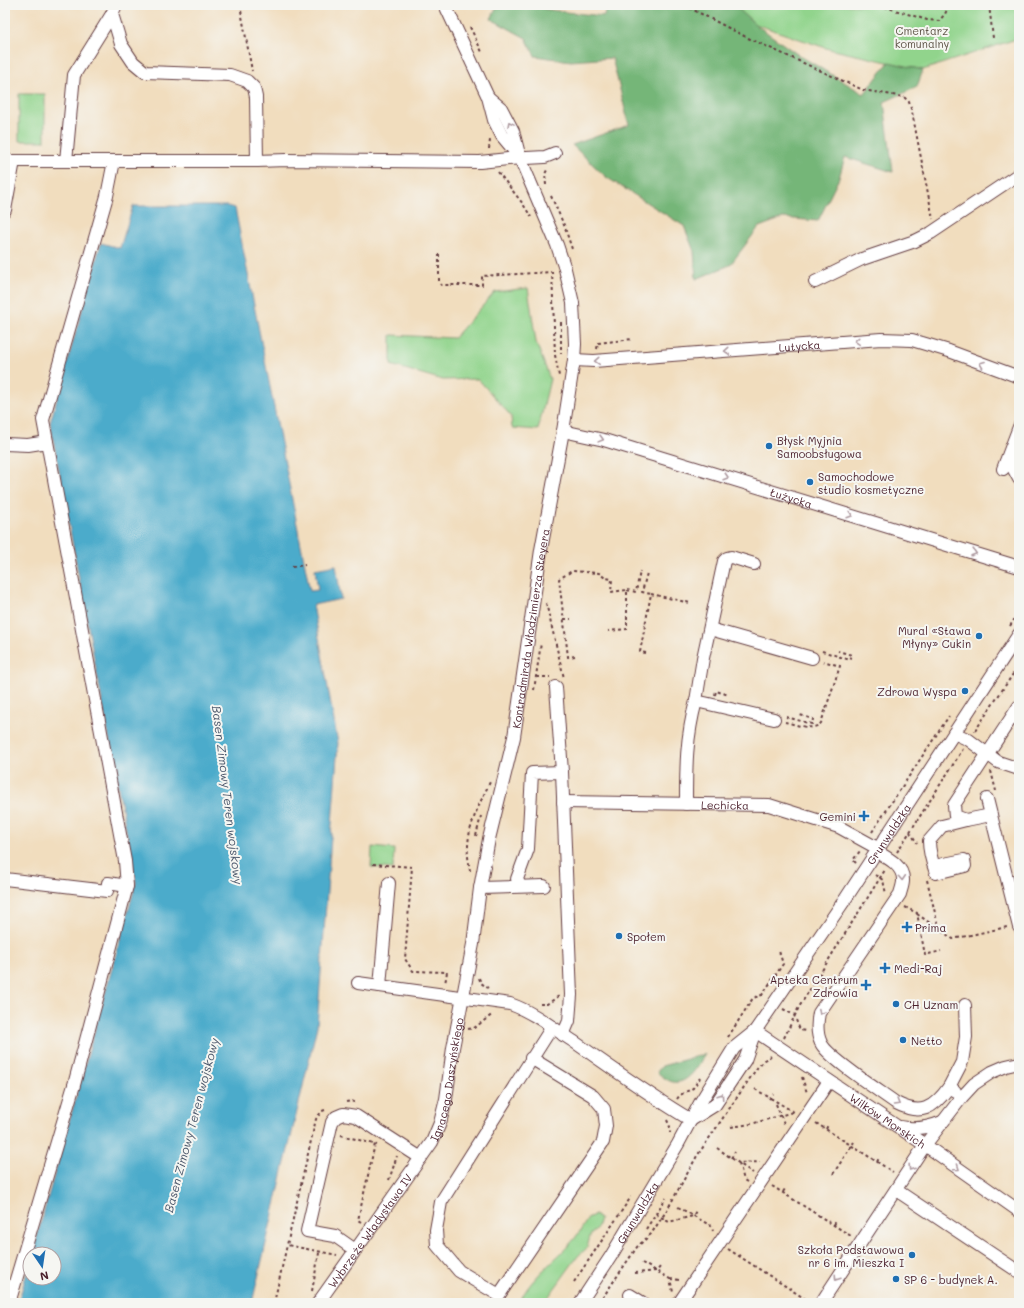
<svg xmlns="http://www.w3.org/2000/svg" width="1024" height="1308" font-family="Mali,sans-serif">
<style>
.green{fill:#91d48c;stroke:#6e7a5c}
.forest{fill:#74b678;stroke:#5f6a52}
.water{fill:#4cabcb;stroke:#4b657b}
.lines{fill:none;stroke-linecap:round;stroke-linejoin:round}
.minor-casing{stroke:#633c41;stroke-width:14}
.path{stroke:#633c41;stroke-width:2;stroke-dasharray:3 3;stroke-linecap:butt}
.minor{stroke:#fff;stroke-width:12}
.oneway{stroke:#ae9aa0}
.poi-dot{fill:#1f6fb2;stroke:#f6f6f2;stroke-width:1.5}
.labels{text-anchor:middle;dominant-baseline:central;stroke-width:4;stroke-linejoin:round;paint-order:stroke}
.park-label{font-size:11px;fill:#5f5548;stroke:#f6f6f2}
.street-label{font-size:11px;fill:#4a1f2b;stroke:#f6f6f2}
.poi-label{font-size:11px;fill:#4a1f2b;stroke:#f6f6f2;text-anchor:start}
.water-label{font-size:12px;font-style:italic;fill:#4b576b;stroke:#f6f6f2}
</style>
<rect width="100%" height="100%" fill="#f6f6f2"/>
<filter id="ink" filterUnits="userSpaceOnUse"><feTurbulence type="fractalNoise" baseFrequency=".025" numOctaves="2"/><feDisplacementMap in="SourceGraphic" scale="8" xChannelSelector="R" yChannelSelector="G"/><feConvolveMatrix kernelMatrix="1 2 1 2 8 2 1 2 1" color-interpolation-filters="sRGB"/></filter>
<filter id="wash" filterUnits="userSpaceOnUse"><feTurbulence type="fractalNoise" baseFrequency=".012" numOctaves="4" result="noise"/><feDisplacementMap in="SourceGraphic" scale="16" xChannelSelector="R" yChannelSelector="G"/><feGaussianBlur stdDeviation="0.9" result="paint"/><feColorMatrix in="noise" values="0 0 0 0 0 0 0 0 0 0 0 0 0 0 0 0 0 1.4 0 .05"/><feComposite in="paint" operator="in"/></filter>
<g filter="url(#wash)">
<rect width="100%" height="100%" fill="#f1ddbe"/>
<path class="green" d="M734,5h285v33l-96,32 -94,-21 -74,-25z
M19,94h26v47h-26z
M528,288l8,54 14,37 -12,51 -26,-2 -1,-12 -33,-37 -35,1 -52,-15v-30l63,3 41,-46z
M372,847l22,2 -1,20 -22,-2z
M595,1215l5,4 -2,7 -8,10 -3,12 -9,8 -34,47h-24c5,-21 41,-47 55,-65 5,-6 9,-14 14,-21z"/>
<path class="forest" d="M498,5h39l8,4 20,3 39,4 2,-11h128l21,19 42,30 67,40 25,-32 34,8 -6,17 -33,15 9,70 -48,-15 -6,21 -21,43 -35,-3 -24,9 -29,38 -34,14 -2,-28 -10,-25 -78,-49 -34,-32 57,-20 -17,-67 -41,3 -36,-5 -9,-18 -35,-19z
M705,1054c-6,11 -17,31 -32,28 -5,-1 -12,-6 -16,-10l5,-6z"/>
<path class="water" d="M133,206h94l8,2 75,383 8,-1 -3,-21 21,-4 5,34 -28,6 25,138 -21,283 -65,277h-234l12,-41v16h24v-24h-22l104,-371 -86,-460 51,-180 19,5z"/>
</g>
<g filter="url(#ink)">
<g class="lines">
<defs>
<g id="minor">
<path d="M445,5l43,92 6,23 8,16 15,18"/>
<path d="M112,14l9,30 12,18 12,10 85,3 17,6 7,7 2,9 1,64"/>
<path d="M5,161h252l29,-1 194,2 28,-3 37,-2 10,-4"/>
<path d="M66,161l8,-86 38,-61 4,-9"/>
<path d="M5,210l9,-49"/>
<path d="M815,282l47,-23 53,-18 16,-8 88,-59"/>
<path id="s1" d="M574,360l20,1 287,-22 31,1 37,11 70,26"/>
<path id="s2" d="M563,431l41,9 415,127"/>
<path d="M5,444l23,1 19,-3"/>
<path d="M1006,462l7,6 6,11"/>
<path d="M1003,469l16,-42"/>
<path d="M754,564l-23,-7 -4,1 -3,3 -21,97 -7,43 78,18"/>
<path d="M710,629l102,29"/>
<path d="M556,687l6,85 9,223 -2,26 -6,14"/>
<path d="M954,733l15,7 29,22 21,7"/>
<path d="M987,799l32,128"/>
<path id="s3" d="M563,802l206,3 70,22 40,22"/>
<path d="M686,804c0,-37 0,-66 10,-103"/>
<path d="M991,815l-25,5 -11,-4 -1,-11 65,-99"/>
<path d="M877,852c11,6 27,14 26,29 0,4 -2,9 -3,13l-81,119c-2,10 -3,20 2,30 6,14 60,49 75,60 25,13 37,6 53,-16"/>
<path d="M934,866l30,-6 1,6 -29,7c-4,-11 -7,-21 -7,-32l13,-15 24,-6"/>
<path d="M5,879l102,12 1,-8 19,3"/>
<path d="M520,886l-3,-7 11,-30 4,-76 30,-1"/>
<path d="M480,888l64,-2"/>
<path d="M358,983l152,21c23,8 43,24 63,37 39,27 77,55 118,79"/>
<path d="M380,986l9,-103"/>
<path id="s4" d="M755,1031l170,114 94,66"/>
<path d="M531,1058l62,38 11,13 2,17 -3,16 -104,153 -40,-24 -22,-26 -1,-15 5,-28 111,-175"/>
<path d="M955,1091l-6,-4 13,-25 4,-25 -1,-32"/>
<path id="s5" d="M691,1120l24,-15 30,-45 10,-29 91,-133 173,-264"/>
<path d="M900,1127c15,3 28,1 42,-5"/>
<path d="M896,1190l123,82"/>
<path d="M355,1250l-20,-14 -28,-5 25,-109 4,-5 7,-3 13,2 65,42"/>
<path d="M630,1295l13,8"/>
<path d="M9,1303l65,-218 53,-199 -2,-25 -82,-441 64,-224 7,-35"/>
<path id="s6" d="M318,1303l114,-161 8,-19 6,-24 7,-51 20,-104 7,-56 9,-49 25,-102 27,-187 22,-119 11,-71 1,-16 -2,-41 -8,-34 -8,-24 -37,-87 -7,-27 -12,-23 -13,-11"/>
<path id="s7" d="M580,1303l31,-47 67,-112 22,-41 34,-55 20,-16"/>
<path d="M679,1303l150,-222"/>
<path d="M821,1303l104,-158 37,-48 12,-13 18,-12 14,-6 13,-3"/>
</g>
</defs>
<use href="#minor" class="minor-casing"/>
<path class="path" d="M240,5l12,66
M684,5l64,33 115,52 41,7 5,5 3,10 21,107
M879,5l48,15 12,1 6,-7 4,-9
M989,5l4,33
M470,27l13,27
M489,149l1,-9
M498,172l25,32 8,13
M546,185l-1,-11 3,-6
M551,196l13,29 8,24
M439,254v28l2,3h41v-9l70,-4
M552,271l3,84 4,21
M561,322v32
M597,349l1,-6 35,-4
M292,567l13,-2
M627,590l9,2 4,-21
M651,594l39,9
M546,603l18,75
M564,619h7
M1010,626l9,-14
M822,651l28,9 2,-5 -14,-4
M646,653l-6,-1 11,-58 -9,-2 5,-19
M575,656l-7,1 -9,-78 13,-8 27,2 6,5 7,1 -1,13 16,-2v39l-19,2
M537,677h13
M534,690l7,-47
M715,695l1,-4 13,4
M786,717l26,7 1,-5 -13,-4
M785,722c10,2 29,10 36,1l19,-57 -17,-5
M975,731l44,-66
M991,771l5,20
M872,832l77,-116
M910,832l7,11
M476,836l5,-20
M897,852l66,-103
M856,863l-3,-3 7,-9
M373,864l39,3 -7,92 8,12 34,1 -2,12
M470,871c-1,-8 -3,-16 -2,-25 1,-23 12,-43 22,-64
M875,875l8,5 3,14
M927,880l12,49
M905,907l12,6 8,42 16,-4
M917,914l36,25 54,-12
M479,978l2,5 7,5
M762,996v-1l21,-31 -4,-13
M540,1004h7l12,-8
M783,1009l11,6 6,15 6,1
M468,1029l6,-1 19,-14
M728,1037l25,-39 9,-3
M784,1038l15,-31 86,-137
M802,1077l5,16
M755,1089l39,23
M677,1099l3,-4 13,-7 7,-10
M769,1099l4,-5
M346,1102l5,-1 6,2
M776,1104l9,22
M325,1110l-3,1 -6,8 -29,126 50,10
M667,1120l3,7v6
M816,1123l77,49
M731,1127l20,-3 42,-12
M826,1129l2,-4
M341,1135l36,10
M717,1148l36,25
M731,1158l4,-6
M877,1162l2,-4
M833,1174l21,-32
M389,1180l8,-24
M747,1182l-3,-2 -5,-17 21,-1
M772,1186l79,50
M783,1192l2,-3
M678,1207l33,19 2,5
M656,1214l13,8 24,-6 4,-7
M361,1222l-3,-2 17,-76
M834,1225l2,-4
M646,1229l20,-31
M728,1249l82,53
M739,1257l3,-4
M642,1263l28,16 3,13
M635,1273l22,-2 3,-4
M670,1279l10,1
M574,1282l57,-85
M790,1290l3,-5
M312,1291l7,-38
M274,1303l13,-58
M599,1303l38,-56 14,-13 16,-24 30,-54 60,-88 7,-8 7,-4"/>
<use href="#minor" class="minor"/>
</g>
<defs><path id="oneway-chevron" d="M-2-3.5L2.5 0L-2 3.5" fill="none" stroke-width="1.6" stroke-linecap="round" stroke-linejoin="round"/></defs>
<g class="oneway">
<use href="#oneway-chevron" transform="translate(510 124) rotate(-118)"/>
<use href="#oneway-chevron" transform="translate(857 341) rotate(176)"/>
<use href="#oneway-chevron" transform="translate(727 351) rotate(176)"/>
<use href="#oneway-chevron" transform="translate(597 361) rotate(176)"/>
<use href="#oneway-chevron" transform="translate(982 364) rotate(-159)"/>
<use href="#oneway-chevron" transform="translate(601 439) rotate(15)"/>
<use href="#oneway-chevron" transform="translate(726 477) rotate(17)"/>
<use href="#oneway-chevron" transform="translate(850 515) rotate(17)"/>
<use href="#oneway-chevron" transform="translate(974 553) rotate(17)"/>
<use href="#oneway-chevron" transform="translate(902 878) rotate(86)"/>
<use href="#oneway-chevron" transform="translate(821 1012) rotate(118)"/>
<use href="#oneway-chevron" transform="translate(721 1096) rotate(-56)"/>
<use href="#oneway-chevron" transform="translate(897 1103) rotate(31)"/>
<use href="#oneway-chevron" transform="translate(911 1168) rotate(123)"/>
<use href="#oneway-chevron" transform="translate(957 1168) rotate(35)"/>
<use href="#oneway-chevron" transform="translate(837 1278) rotate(124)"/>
</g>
</g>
<g class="poi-dot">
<circle cx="769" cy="446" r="4"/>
<circle cx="810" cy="482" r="4"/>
<circle cx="979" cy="636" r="4"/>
<circle cx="965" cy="691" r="4"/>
<path d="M862 810h4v4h4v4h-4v4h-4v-4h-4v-4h4z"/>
<path d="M905 921h4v4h4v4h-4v4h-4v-4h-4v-4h4z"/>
<circle cx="619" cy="936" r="4"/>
<path d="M883 962h4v4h4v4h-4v4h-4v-4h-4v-4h4z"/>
<path d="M864 979h4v4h4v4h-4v4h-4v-4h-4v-4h4z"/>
<circle cx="896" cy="1004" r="4"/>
<circle cx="903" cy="1040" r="4"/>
<circle cx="912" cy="1255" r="4"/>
<circle cx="896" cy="1279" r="4"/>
</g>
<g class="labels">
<g class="park-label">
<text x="922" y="30">Cmentarz<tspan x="922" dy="13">komunalny</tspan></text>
</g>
<g class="street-label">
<text stroke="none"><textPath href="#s1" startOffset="226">Lutycka</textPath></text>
<text stroke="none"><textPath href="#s2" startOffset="238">Łużycka</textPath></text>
<text stroke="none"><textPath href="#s6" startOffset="721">Kontradmirała Włodzimierza Steyera</textPath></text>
<text stroke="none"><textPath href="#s3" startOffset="162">Lechicka</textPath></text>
<text stroke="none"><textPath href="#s5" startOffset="351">Grunwaldzka</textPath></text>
<text stroke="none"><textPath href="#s6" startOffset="262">Ignacego Daszyńskiego</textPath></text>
<text stroke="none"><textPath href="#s4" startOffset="160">Wilków Morskich</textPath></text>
<text stroke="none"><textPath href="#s7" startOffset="107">Grunwaldzka</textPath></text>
<text stroke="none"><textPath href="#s6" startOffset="89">Wybrzeże Władysława IV</textPath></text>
</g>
<g class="poi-label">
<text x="777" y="440">Błysk Myjnia<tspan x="777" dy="13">Samoobsługowa</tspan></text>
<text x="818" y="476">Samochodowe<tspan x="818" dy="13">studio kosmetyczne</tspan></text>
<text x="971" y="630" text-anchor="end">Mural «Stawa<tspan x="971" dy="13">Młyny» Cukin</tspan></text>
<text x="957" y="691" text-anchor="end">Zdrowa Wyspa</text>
<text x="856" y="816" text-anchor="end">Gemini</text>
<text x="915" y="927">Prima</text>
<text x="627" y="936">Społem</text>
<text x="894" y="968">Medi-Raj</text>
<text x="858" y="979" text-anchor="end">Apteka Centrum<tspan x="858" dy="13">Zdrowia</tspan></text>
<text x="904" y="1004">CH Uznam</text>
<text x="911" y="1040">Netto</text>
<text x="904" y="1249" text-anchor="end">Szkoła Podstawowa<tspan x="904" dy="13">nr 6 im. Mieszka I</tspan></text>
<text x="904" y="1279">SP 6 - budynek A.</text>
</g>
<g class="water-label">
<text transform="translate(228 795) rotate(83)">Basen Zimowy Teren wojskowy</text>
<text transform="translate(191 1125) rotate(-75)">Basen Zimowy Teren wojskowy</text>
</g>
</g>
<rect width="1024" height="1308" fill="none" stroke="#f6f6f2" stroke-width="20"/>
<g transform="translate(42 1266) rotate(167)"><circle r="19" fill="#f6f6f2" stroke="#b1a0a2"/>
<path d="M0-3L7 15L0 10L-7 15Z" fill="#1f6fb2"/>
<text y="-6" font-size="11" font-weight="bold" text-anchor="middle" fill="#4a1f2b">N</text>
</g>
</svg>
